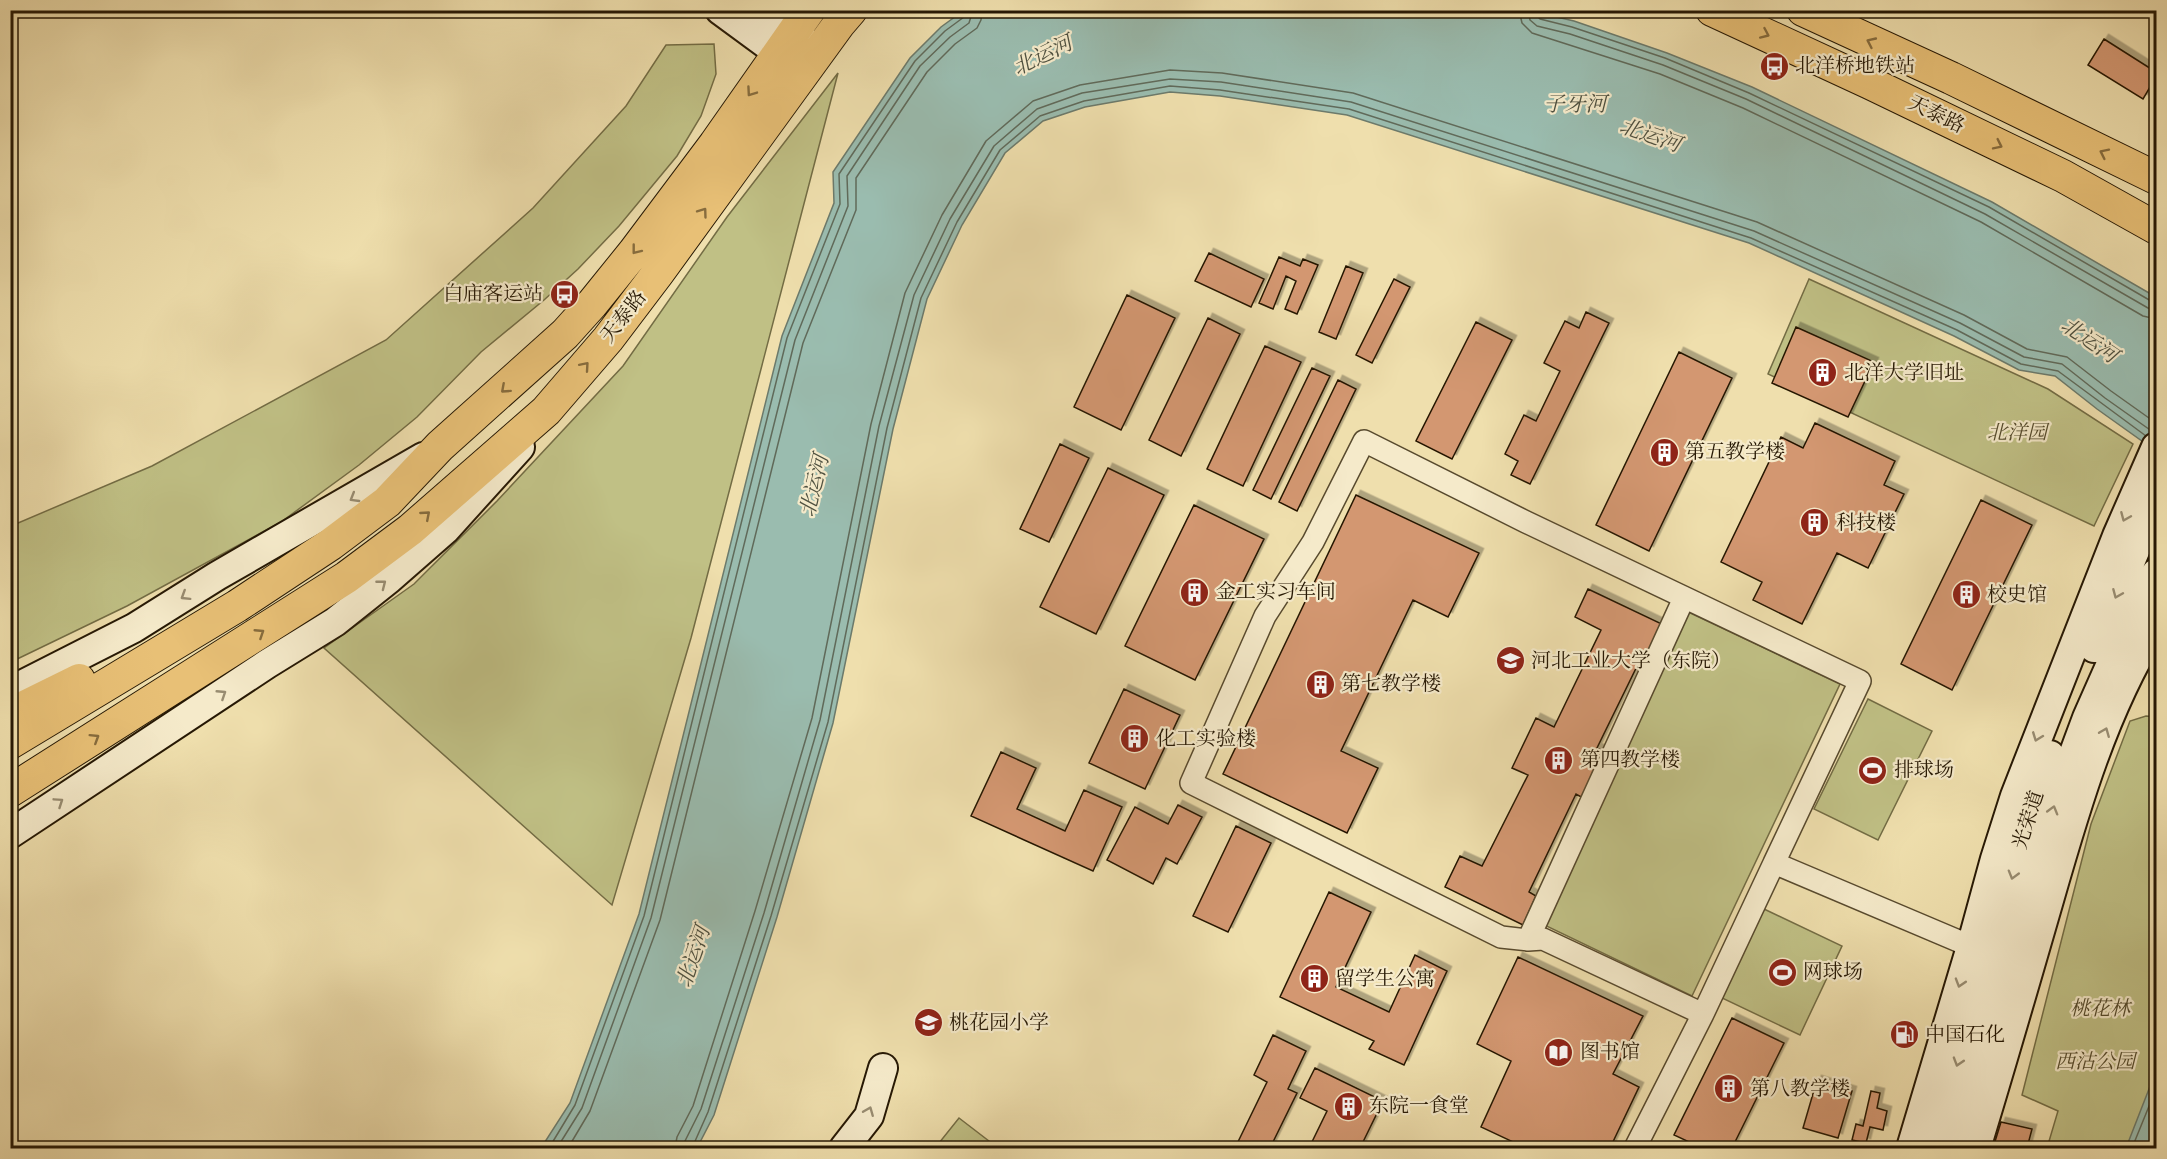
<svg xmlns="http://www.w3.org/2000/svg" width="2167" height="1159" font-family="'Libre Bodoni','Noto Serif SC',serif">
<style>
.green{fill:#c0c085;stroke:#736c44;stroke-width:1.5}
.water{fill:#9abcaf;stroke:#6c7a6b;stroke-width:1.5}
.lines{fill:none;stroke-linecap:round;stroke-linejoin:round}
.shore{stroke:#606a5a;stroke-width:1.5}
.building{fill:#d39771;stroke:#261804;stroke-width:1.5;filter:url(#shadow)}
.street-casing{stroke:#584a2e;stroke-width:24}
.secondary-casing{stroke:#261804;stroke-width:32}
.primary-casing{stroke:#261804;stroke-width:34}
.street{stroke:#f5eaca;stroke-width:21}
.secondary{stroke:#f5eaca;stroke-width:28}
.primary{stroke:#e8c076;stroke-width:32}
.oneway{stroke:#876c3d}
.oneway2{stroke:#988c71}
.labels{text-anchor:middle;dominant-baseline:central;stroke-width:4.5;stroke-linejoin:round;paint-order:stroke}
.poi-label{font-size:20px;fill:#261804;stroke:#f5eaca;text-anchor:start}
.street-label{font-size:20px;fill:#261804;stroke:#f5eaca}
.park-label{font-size:20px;font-style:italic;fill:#544a2b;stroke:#f5eaca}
.water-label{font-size:21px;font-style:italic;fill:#4f5140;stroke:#f5eaca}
</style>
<defs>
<filter id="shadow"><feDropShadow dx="4.5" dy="-4.5" stdDeviation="0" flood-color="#0004"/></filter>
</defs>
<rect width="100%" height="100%" fill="#efdfad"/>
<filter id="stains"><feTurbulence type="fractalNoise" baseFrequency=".00333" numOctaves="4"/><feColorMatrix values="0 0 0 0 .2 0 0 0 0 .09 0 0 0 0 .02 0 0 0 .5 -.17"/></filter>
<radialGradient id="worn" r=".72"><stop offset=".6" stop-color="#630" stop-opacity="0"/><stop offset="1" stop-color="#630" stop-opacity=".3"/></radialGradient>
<path class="green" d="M714,44l2,30 -15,42 -24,40 -58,70 -41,43 -34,31 -63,52 -64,65 -58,48 -78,57 -154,84 -116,56v-136l141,-60 234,-126 147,-132 93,-102 40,-61z
M838,73l-147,565 -79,267 -288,-257 90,-64 83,-83 126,-135 104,-149z
M1809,279l239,110 85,55 -39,82 -326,-152z
M1684,610l156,74 -148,312 -156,-75z
M1868,699l64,32 -54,109 -64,-31z
M2146,716l10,1v431h-109l11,-37 -36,-16 69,-271 39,-103z
M1764,909l78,37 -42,89 -78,-37z
M959,1118l39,30h-63z"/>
<path class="water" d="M963,11h568l43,10 93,32 85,34 240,115 164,95v154l-59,-42 -42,-33 -36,-6 -65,-34 -205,-93 -402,-128 -127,-19 -50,-4 -85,15 -42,14 -38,32 -43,72 -35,74 -34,130 -60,294 -56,194 -63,198 -17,33h-156l29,-45 69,-189 143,-578 52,-133 -1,-31 77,-114 31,-31z
M2156,1071v77h-30z"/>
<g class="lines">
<path class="shore" d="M1519,10l3,13 10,10 128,41 83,34 238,114 162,94 13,3
M1528,10l2,10 7,6 33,8 93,31 83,34 239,115 163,94 8,2
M1536,10v5l4,4 32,8 93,31 84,35 240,114 162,94 5,1
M549,1148l26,-43 69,-189 143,-578 53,-134 -1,-30 76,-113 30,-30 19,-14 2,-7
M557,1148l25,-40 69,-190 144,-578 53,-134 -1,-30 73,-110 30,-29 19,-14 4,-13
M568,1148l22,-37 70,-191 143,-577 53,-133v-32l71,-106 28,-28 22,-16 4,-8 1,-10
M675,1148l2,-11 16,-31 62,-195 57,-193 59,-294 34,-131 37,-78 44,-74 47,-40 47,-16 90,-15 52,3 131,20 404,129 207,93 63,34 40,8 44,34 45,32
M684,1148l1,-7 16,-32 63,-196 56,-193 59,-294 35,-131 36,-76 44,-73 43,-37 45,-16 88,-14 51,3 130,20 403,129 206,92 64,34 38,7 43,34 48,34
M692,1148l16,-36 63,-196 57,-194 59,-294 34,-130 36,-76 43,-72 40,-34 44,-15 86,-15 50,4 129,19 402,129 206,92 64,34 37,7 88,65
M2132,1148l24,-59"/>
</g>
<path class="building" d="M2104,39l52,33v5l-13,22 -55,-34z
M1209,253l55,26 -13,28 -56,-26z
M1279,257l21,9 3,-7 15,6 -21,49 -12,-5 11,-28 -10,-5 -13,33 -14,-6z
M1346,266l17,7 -27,66 -17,-7z
M1394,279l16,8 -38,76 -16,-8z
M1127,295l48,23 -54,112 -47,-23z
M1586,312l23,11 -79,161 -19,-9 7,-14 -13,-7 19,-39 12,6 24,-50 -16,-8 21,-42 14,7z
M1208,318l32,16 -59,122 -32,-16z
M1476,322l36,18 -60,119 -36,-18z
M1796,327l78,35 -26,55 -76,-34z
M1265,346l36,16 -58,124 -36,-17z
M1679,352l53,26 -83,173 -53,-26z
M1312,368l18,8 -59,123 -18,-9z
M1338,380l18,9 -59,122 -18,-9z
M1815,423l80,38 -11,24 20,9 -36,74 -31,-15 -35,71 -49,-24 9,-18 -41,-20 60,-125 22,11z
M1060,444l29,14 -40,84 -29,-13z
M1108,468l56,27 -68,139 -56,-27z
M1356,495l123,58 -31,64 -35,-17 -72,151 37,17 -31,65 -124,-59z
M1981,500l51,25 -80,165 -51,-26z
M1194,505l70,34 -69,141 -70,-34z
M1588,589l78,37 -13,28 -8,-4 -48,98 8,4 -22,46 -7,-4 -47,98 7,4 -13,29 -78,-38 15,-31 22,10 46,-91 -16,-7 24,-50 18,9 47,-97 -26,-13z
M1124,689l56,26 -35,74 -56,-26z
M1001,752l35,16 -19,41 48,22 19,-41 38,17 -29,64 -122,-55z
M1178,805l24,12 -25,47 -11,-6 -13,26 -46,-24 28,-53 33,17z
M1236,826l35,17 -43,89 -35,-16z
M1329,892l42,20 -35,75 53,25 26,-57 32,16 -43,94 -35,-16 5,-8 -94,-44z
M1518,957l125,59 -30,58 26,13 -29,61h-84l-45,-21 30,-66 -34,-17z
M1732,1018l52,25 -52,105h-30l-28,-13z
M1273,1035l33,16 -18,38 9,4 -27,55h-35l32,-66 -13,-7z
M1315,1068l68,33 -23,47h-51l18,-37 -27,-13z
M1817,1080l35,11 -14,47 -35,-10z
M1871,1091l9,2 -3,15 10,3 -4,19 -13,-3 -4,16 -14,-3 4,-16 7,2z
M2001,1122l31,7 -5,19h-34z"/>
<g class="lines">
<defs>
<path id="street" d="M1528,940l156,-342
M1703,1014l-160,-75 -15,1 -27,-3 -310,-154 74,-167 48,-74 51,-101 162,81 334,159 -86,182 208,88
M1635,1148l68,-134 71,-151"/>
<path id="secondary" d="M720,10l76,56
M763,10l47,35
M2094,648l62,-147
M10,691l124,-63 83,-52 206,-119
M10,834l257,-170 68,-42 54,-43 56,-49 75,-83
M844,1148l25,-32 14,-48
M1911,1148l60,-201 24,-88 20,-63 102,-260 39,-89
M1932,1148l86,-293 32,-100
M1955,1148l17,-63 86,-289 29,-78 27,-61 42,-84
M1976,1148c25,-82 49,-165 73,-248 27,-94 55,-191 107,-274"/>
<path id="primary" d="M1712,10l158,73 193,93 93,52
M1803,10l148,68 205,100
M10,714l69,-34
M10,743l227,-137 94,-62 56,-42 53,-56 125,-112 27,-30 42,-52 81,-108 94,-134
M10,791l337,-214 63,-47 136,-119 62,-72 50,-66 181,-249 12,-14"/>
</defs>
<use href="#street" class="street-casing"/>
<use href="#secondary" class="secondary-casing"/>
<use href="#primary" class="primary-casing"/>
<use href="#street" class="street"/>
<use href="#secondary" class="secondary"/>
<use href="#primary" class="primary"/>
</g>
<defs><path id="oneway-chevron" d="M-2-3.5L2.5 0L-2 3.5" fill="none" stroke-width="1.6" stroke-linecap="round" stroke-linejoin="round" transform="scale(1.5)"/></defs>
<g class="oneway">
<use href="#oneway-chevron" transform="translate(1765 34) rotate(24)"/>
<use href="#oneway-chevron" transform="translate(1871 42) rotate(-155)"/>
<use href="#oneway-chevron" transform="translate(751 92) rotate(125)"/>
<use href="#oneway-chevron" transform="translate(1998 145) rotate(26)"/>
<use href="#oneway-chevron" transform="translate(2104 153) rotate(-154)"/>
<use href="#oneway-chevron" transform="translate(703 212) rotate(-54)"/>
<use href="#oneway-chevron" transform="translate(636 250) rotate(128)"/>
<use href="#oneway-chevron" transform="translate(585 366) rotate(-49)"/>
<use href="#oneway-chevron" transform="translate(505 389) rotate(138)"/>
<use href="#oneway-chevron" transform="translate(426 515) rotate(-41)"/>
<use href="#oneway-chevron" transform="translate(260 633) rotate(-33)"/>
<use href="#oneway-chevron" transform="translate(95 738) rotate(-32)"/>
</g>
<g class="oneway2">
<use href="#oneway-chevron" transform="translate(354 498) rotate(149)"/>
<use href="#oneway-chevron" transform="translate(2125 517) rotate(113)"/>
<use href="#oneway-chevron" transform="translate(382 584) rotate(-38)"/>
<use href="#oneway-chevron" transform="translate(2117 594) rotate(113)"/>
<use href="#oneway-chevron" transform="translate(185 596) rotate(148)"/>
<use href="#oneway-chevron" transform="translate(222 694) rotate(-33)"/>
<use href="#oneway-chevron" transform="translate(2105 732) rotate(-68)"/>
<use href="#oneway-chevron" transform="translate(2037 737) rotate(111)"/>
<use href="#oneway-chevron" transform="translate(59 802) rotate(-34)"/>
<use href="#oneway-chevron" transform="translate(2053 810) rotate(-74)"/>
<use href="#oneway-chevron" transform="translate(2013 875) rotate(106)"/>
<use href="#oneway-chevron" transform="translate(1960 983) rotate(107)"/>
<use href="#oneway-chevron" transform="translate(1958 1062) rotate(107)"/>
<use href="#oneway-chevron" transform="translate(869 1111) rotate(-68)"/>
</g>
<defs>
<symbol id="bus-disc" viewBox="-11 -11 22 22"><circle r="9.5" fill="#8f2418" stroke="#f5eaca"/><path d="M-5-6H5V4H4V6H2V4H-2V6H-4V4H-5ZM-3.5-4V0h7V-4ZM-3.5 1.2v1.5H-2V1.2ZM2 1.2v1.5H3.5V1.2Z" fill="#fff"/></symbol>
<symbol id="building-disc" viewBox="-11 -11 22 22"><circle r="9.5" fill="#8f2418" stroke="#f5eaca"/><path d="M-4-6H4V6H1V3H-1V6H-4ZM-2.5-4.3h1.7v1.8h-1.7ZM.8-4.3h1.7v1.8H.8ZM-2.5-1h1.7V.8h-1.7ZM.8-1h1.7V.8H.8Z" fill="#fff"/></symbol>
<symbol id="university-disc" viewBox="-11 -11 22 22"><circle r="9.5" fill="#8f2418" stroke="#f5eaca"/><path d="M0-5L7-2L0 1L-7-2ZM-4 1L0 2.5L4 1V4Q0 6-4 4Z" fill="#fff"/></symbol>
<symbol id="stadium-disc" viewBox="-11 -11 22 22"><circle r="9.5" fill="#8f2418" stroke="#f5eaca"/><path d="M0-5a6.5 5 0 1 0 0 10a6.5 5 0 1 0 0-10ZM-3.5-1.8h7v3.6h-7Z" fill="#fff"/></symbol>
<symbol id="school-disc" viewBox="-11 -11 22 22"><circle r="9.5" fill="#8f2418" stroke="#f5eaca"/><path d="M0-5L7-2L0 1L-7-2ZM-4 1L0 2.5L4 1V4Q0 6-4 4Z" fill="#fff"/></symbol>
<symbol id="fuel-disc" viewBox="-11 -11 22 22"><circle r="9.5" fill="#8f2418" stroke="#f5eaca"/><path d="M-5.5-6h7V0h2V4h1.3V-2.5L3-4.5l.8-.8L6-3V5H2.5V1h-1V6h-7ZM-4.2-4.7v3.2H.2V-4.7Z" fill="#fff"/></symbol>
<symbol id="library-disc" viewBox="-11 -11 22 22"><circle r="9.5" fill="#8f2418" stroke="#f5eaca"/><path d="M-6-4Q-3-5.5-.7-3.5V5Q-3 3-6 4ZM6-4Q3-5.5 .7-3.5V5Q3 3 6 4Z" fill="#fff"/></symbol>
</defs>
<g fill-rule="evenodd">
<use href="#bus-disc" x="1758" y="50" width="33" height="33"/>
<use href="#bus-disc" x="548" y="278" width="33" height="33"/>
<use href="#building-disc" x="1806" y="356" width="33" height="33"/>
<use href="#building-disc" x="1648" y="436" width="33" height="33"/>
<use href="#building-disc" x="1798" y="506" width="33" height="33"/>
<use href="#building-disc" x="1178" y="576" width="33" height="33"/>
<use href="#building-disc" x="1950" y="578" width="33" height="33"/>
<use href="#university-disc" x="1494" y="644" width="33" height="33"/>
<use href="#building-disc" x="1304" y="668" width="33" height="33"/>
<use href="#building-disc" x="1118" y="722" width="33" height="33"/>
<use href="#building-disc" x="1542" y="744" width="33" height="33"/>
<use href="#stadium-disc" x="1856" y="754" width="33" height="33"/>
<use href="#stadium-disc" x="1766" y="956" width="33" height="33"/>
<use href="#building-disc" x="1298" y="962" width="33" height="33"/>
<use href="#school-disc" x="912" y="1006" width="33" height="33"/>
<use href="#fuel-disc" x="1888" y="1018" width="33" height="33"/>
<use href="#library-disc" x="1542" y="1036" width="33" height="33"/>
<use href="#building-disc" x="1712" y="1072" width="33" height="33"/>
<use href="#building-disc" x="1332" y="1090" width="33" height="33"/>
</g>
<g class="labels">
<g class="poi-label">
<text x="1795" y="66">北洋桥地铁站</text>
<text x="543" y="294" text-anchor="end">白庙客运站</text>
<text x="1844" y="373">北洋大学旧址</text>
<text x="1685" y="452">第五教学楼</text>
<text x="1836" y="523">科技楼</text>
<text x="1216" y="592">金工实习车间</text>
<text x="1987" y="595">校史馆</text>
<text x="1531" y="661">河北工业大学（东院）</text>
<text x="1341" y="684">第七教学楼</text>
<text x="1156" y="739">化工实验楼</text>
<text x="1580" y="760">第四教学楼</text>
<text x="1894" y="770">排球场</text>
<text x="1803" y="972">网球场</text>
<text x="1335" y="979">留学生公寓</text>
<text x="949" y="1023">桃花园小学</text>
<text x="1925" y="1035">中国石化</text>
<text x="1580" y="1052">图书馆</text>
<text x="1750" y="1089">第八教学楼</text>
<text x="1369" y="1106">东院一食堂</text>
</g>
<g class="street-label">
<text transform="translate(1936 115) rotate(26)">天泰路</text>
<text transform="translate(624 317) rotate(-52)">天泰路</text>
<text transform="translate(2029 820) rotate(-72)">光荣道</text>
</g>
<g class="park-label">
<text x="2017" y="433">北洋园</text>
<text x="2100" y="1009">桃花林</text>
<text x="2095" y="1062">西沽公园</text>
</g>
<g class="water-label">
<text transform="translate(1043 56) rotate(-26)">北运河</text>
<text x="1575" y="105">子牙河</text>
<text transform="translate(1650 136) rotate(19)">北运河</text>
<text transform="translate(2089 341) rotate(34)">北运河</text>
<text transform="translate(815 486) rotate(-76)">北运河</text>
<text transform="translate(694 957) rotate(-71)">北运河</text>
</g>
</g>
<rect width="2167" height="1159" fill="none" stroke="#efdfad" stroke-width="36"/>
<rect x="12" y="12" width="2143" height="1135" fill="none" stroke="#261804" stroke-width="3"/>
<rect x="18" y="18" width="2131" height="1123" fill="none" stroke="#261804" stroke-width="1.5"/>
<rect width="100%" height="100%" filter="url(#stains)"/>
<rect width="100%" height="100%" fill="url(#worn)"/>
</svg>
